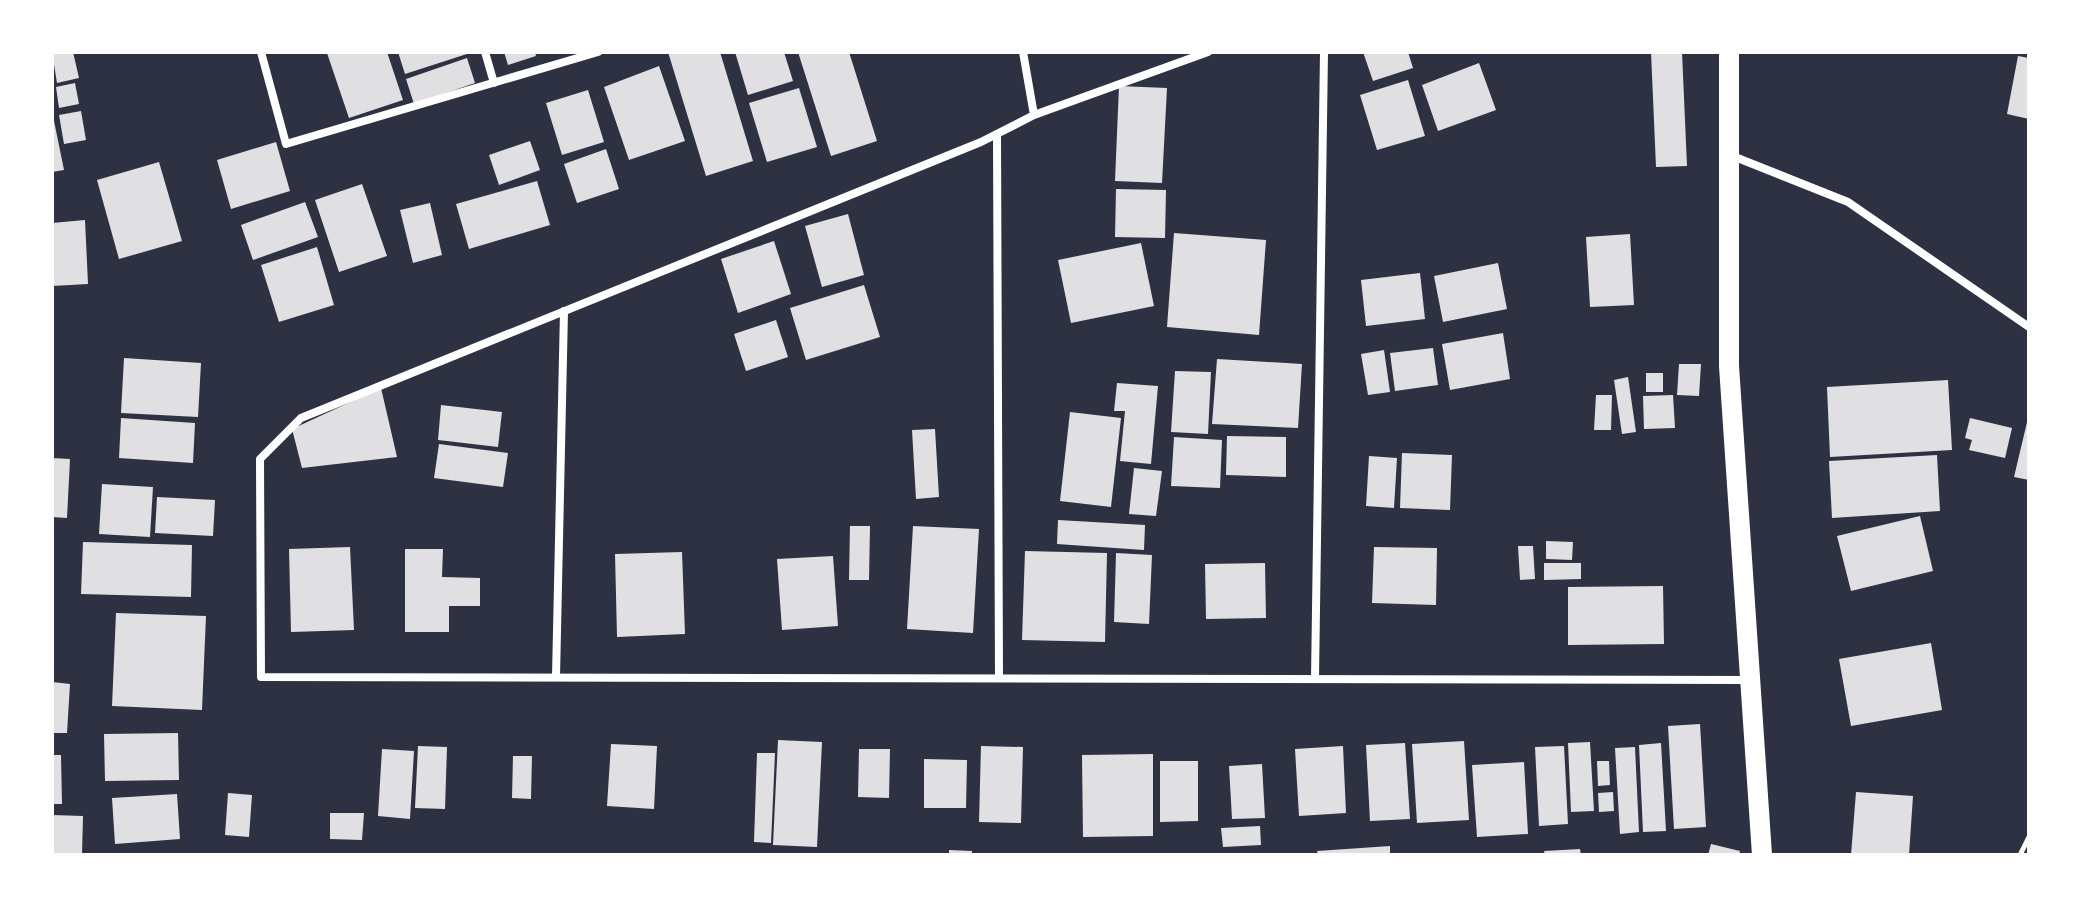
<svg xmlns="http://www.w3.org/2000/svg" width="2081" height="907" font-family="Lora,serif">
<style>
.building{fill:#e0e0e3}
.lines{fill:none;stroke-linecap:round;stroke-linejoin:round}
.path{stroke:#fff;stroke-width:5}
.minor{stroke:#fff;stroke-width:8}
.primary{stroke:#fff;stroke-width:20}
</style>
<rect width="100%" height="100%" fill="#2d3142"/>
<path class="building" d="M52,52h21l6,26 -22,5z
M330,52h57l16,48 -54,18 -22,-65z
M398,52h72v1l-65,21z
M504,52h31l1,4 -28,9z
M668,52h52l33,109 -47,15z
M735,52h49l9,29 -45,14z
M798,52h51l28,89 -46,15z
M1363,52h45l5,16 -40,13z
M1651,52h31l5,114 -31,1z
M2018,56l11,2v61l-22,-5z
M467,58l8,25 -61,21 -8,-25z
M1479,63l17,47 -58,21 -16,-46z
M659,66l26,75 -56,19 -25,-73z
M1408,80l17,56 -48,14 -17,-55z
M75,83l4,21 -20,4 -3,-21z
M1119,86l48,2 -5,95 -47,-2z
M799,88l18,59 -50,15 -18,-59z
M588,90l16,52 -42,13 -16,-52z
M52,111l12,59 -12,2z
M81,111l5,29 -22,4 -5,-29z
M530,141l10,29 -41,15 -10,-30z
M276,142l14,49 -59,18 -14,-49z
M606,149l13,40 -42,14 -13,-39z
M159,162l23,79 -63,18 -22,-79z
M537,181l13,44 -81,24 -13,-45z
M362,184l25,72 -48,16 -24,-72z
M1116,189l50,1 -1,48 -50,-1z
M305,202l13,35 -65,23 -12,-35z
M430,203l12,52 -29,8 -13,-53z
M848,214l16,61 -42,12 -17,-61z
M85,220l3,64 -36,2v-63z
M1174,233l92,7 -7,95 -92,-8z
M1630,234l4,71 -44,2 -4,-70z
M774,241l17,53 -53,19 -17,-54z
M1141,243l13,63 -83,17 -13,-63z
M317,247l17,58 -55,17 -18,-57z
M1498,263l9,46 -64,13 -9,-46z
M1420,273l5,46 -59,7 -5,-46z
M864,285l16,52 -74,23 -16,-52z
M776,320l12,37 -42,14 -12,-37z
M1503,333l7,46 -60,11 -8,-46z
M1433,348l5,37 -43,6 -5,-38z
M1384,350l6,42 -22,3 -7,-41z
M124,358l77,5 -3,54 -77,-4z
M1217,359l85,5 -4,64 -86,-4z
M1679,364h22l-2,32 -22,-1z
M1175,371l36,1 -3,62 -37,-2z
M1646,373h17v19h-17z
M1628,377l8,55 -14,2 -8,-54z
M1948,380l4,70 -122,7 -3,-70z
M1117,383l41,3 -7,78 -31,-3 5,-50h-11z
M381,388l16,69 -95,11 -10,-39z
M1596,395h16l-1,35h-17z
M1673,395l2,33 -31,1 -1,-33z
M441,405l61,7 -4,35 -60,-7z
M1070,412l51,6 -10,89 -51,-6z
M121,418l74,5 -2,40 -74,-5z
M1970,418l42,10 -7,30 -36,-8 3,-10 -7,-2z
M2028,418h1v62l-15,-3z
M935,429l4,68 -23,2 -4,-69z
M1227,436l59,1v40l-60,-2z
M1174,437l48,3 -2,48 -49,-2z
M439,444l69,9 -5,34 -69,-9z
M1402,453l50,2 -2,55 -50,-2z
M1937,455l3,56 -108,7 -3,-57z
M1369,456l28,2 -3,50 -28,-2z
M52,458l18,1 -3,59 -15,-1z
M1134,468l28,3 -6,45 -27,-2z
M102,484l51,3 -3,50 -51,-3z
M157,497l58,3 -2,36 -58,-3z
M1920,516l13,55 -82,20 -14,-55z
M1058,520l87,5 -1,25 -87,-6z
M850,526h20l-1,54h-20z
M913,526l66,3 -6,104 -66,-4z
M1546,541l27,1 -1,18 -26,-1z
M83,542l109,3 -1,52 -110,-3z
M1518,546h15l2,33 -15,1z
M350,547l4,83 -63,2 -2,-83z
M1374,547l63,1 -1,57 -64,-2z
M405,549h38l-1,28 38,1v28h-31v26h-44z
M1025,551l82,2 -2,89 -83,-2z
M682,552l3,82 -68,3 -2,-83z
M1116,553l36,2 -3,69 -35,-2z
M833,556l5,70 -56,4 -5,-71z
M1265,563l1,55 -60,1 -1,-55z
M1544,563h37v16l-37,1z
M1663,586l1,58 -96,1v-58z
M116,613l90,3 -4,94 -90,-4z
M1931,643l11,67 -91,16 -12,-67z
M52,682l18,2 -3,49h-15z
M1700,724l6,103 -32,2 -6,-103z
M178,733l1,47 -74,1 -1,-47z
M778,740l44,2 -5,105 -44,-2z
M1464,741l5,79 -52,3 -5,-79z
M1590,742l4,69 -23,1 -3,-69z
M1405,743l5,76 -40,2 -4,-76z
M1661,743l5,88 -23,1 -4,-87z
M611,744l46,2 -3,63 -47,-3z
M418,746l29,1 -2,62 -30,-1z
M981,746l42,1 -2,76 -42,-1z
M1343,746l3,67 -47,3 -4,-67z
M1564,746l4,78 -29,2 -4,-79z
M1635,747l4,85 -19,2 -5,-86z
M382,749l32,2 -4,68 -32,-3z
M859,749h31l-1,49 -31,-1z
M757,753h18l-4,90 -17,-1z
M1153,754v82l-70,1 -1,-82z
M52,755h9l1,49h-10z
M513,756h19l-1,43 -19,-1z
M924,759l43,1 -1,48h-42z
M1160,761h38v60l-38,1z
M1597,761h12l1,24 -12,1z
M1524,762l4,72 -51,3 -5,-72z
M1262,764l3,54 -33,1 -3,-53z
M1613,792l1,19 -15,1 -1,-19z
M1856,792l57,4 -4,59h-58z
M228,793l24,2 -3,42 -24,-2z
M177,794l3,45 -65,5 -3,-46z
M330,813h34l-2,27 -32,-1z
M52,815l31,1 -1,39h-30z
M1260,826l1,19 -38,2 -2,-19z
M1711,844l29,7 -1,4h-31z
M1390,846v9h-72l-1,-4z
M1580,849l1,6h-36l-1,-4z
M949,850l23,1v4h-23z"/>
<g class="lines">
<path class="path" d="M2020,855l9,-18"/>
<path class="minor" d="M261,52l25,92 312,-92
M485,52l9,31
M1023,52l11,63
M1208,52l-174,63 -53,27 -680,276 -41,41 1,218 1488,3
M997,134l2,544
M1730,155l118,47 181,125
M556,677l8,-366
M1315,679l9,-627"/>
<path class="primary" d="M1729,52v314l33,489"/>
</g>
<rect width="2081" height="907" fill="none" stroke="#ffffff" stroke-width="108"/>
</svg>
